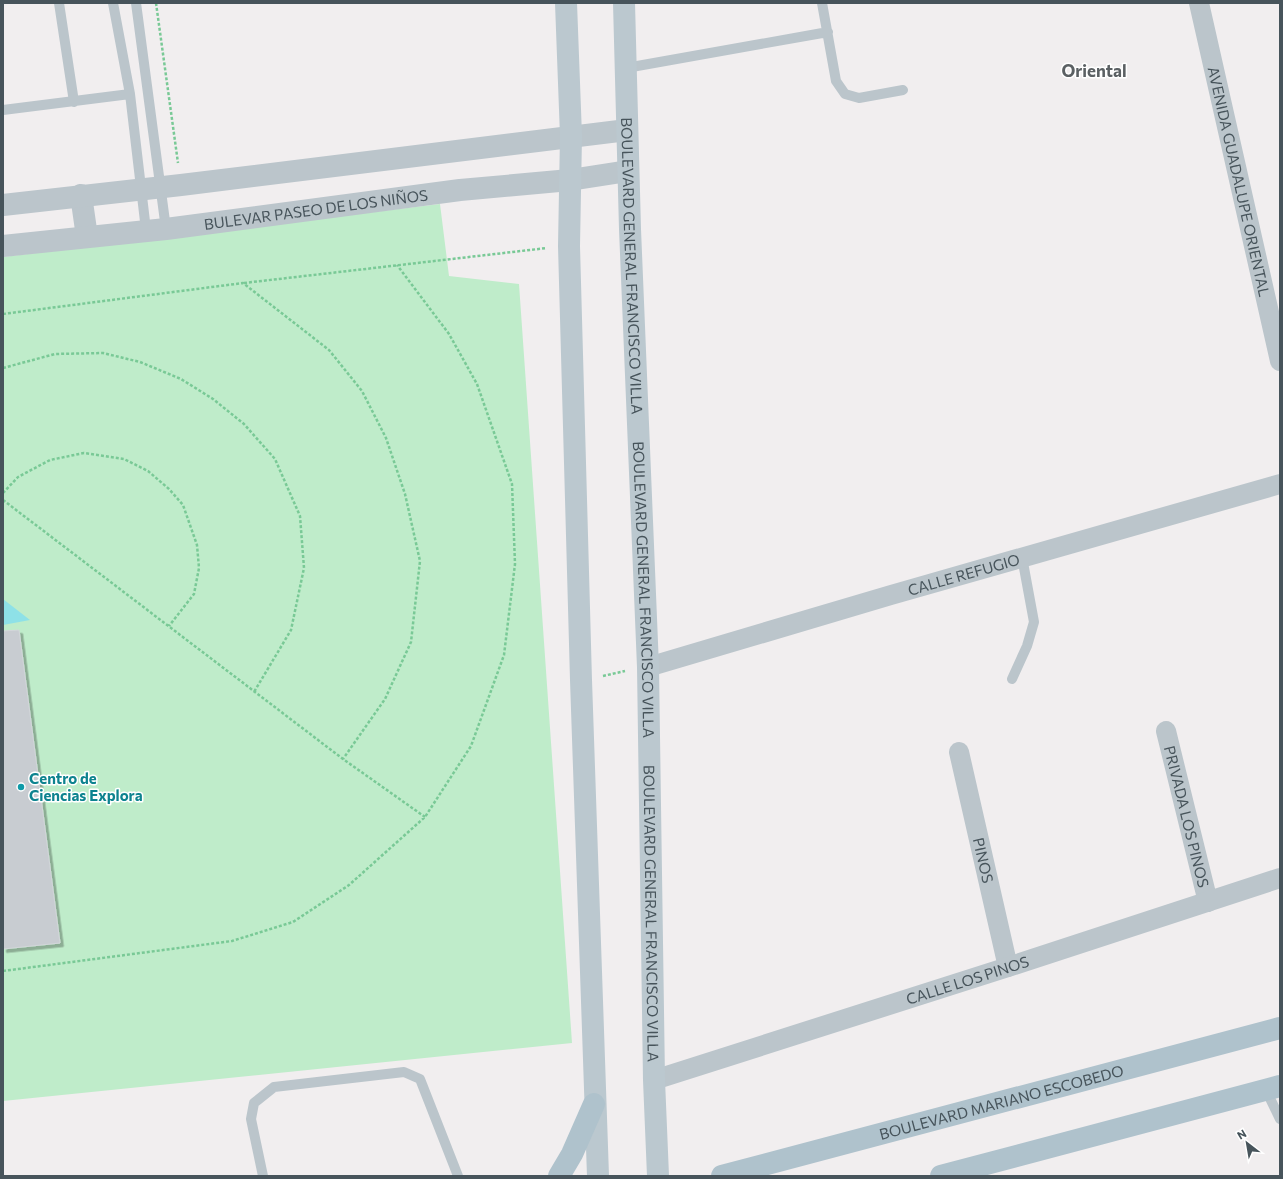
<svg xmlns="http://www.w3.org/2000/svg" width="1283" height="1179" font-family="Commissioner,sans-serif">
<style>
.green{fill:#bfecca}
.water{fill:#8ee1e7}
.building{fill:#c8ccd1;stroke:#d3d6da;filter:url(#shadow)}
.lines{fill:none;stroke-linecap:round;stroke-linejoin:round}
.path{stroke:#79c996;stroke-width:2.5;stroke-dasharray:3 2;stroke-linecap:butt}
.service{stroke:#bbc5cb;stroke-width:10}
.minor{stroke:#bbc5cb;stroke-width:20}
.tertiary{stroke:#bbc5cb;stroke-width:22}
.secondary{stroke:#bbc8cf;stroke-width:22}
.primary{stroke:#afc2cc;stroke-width:22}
.culture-dot{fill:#0f9aa8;stroke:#fff;stroke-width:1.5}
.labels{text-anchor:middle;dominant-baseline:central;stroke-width:3;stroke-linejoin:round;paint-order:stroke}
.street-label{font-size:15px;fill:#47545b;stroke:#fff}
.culture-label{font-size:15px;font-weight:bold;fill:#0d838f;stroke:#fff;text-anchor:start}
.quarter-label{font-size:17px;font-weight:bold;fill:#5b6063;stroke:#fff}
</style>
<defs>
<filter id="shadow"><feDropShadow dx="3.5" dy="3.5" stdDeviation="0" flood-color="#0004"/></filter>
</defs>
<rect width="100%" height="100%" fill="#f1eeef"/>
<path class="green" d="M440,204l9,72 70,8 53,759 -569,58v-844z"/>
<path class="water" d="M3,599l27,21 -27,5z"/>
<path class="building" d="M19,630l41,313 -57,6v-318z"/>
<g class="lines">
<path class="path" d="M156,3l22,160
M244,283l303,-35
M3,314l240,-31 86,67 33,41 24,47 19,56 15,67 -9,81 -26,57 -42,60
M3,368l52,-14 48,-1 37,9 41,17 32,20 31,25 31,35 25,57 4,52 -13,62 -37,62
M3,493l15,-16 32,-17 34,-7 40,6 24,12 21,18 14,16 14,40 2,23 -5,26 -25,32
M3,500l340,259 82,58
M603,676l22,-5
M3,971l229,-30 61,-19 56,-37 76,-68 46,-71 33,-91 11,-91 -3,-80 -35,-100 -28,-50 -52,-69"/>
<path class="service" d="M59,3l15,99
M113,3l17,91 16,136
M136,3l30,226
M822,3l14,78 9,13 14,4 44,-8
M626,68l202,-36
M3,110l127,-16
M1012,679l15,-33 7,-24 -12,-65
M1266,1090l14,29
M263,1176l-12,-57 3,-16 20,-16 130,-15 16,7 38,97"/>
<g class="minor">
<path id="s1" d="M1199,3l81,358"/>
<path id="s2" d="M648,667l243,-72 389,-111"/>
<path id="s3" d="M1166,731l42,171"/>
<path id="s4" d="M959,752l49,215"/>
<path id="s5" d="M654,1080l354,-113 272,-89"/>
</g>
<g class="tertiary">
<path d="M81,195l6,42"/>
<path d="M3,205l178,-20 446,-55"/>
<path id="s6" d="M3,246l163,-17 294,-39 110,-10 58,-9"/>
</g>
<g class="secondary">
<path d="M566,3l5,133 -2,110 12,434 17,496"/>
<path id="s7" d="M624,3l6,226 18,438 6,413 4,96"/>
</g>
<g class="primary">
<path d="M559,1176l13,-22 22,-50"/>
<path id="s8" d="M722,1176l558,-148"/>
<path d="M941,1176l339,-90"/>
</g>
</g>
<circle class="culture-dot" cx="21" cy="787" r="4"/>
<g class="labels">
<g class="street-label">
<text stroke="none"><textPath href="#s1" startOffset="183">AVENIDA GUADALUPE ORIENTAL</textPath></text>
<text stroke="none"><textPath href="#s6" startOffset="315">BULEVAR PASEO DE LOS NIÑOS</textPath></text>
<text stroke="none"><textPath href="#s7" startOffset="263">BOULEVARD GENERAL FRANCISCO VILLA</textPath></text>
<text stroke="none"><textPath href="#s2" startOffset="329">CALLE REFUGIO</textPath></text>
<text stroke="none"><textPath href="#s7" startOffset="587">BOULEVARD GENERAL FRANCISCO VILLA</textPath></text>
<text stroke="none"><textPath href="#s3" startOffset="88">PRIVADA LOS PINOS</textPath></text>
<text stroke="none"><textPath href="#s4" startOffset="111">PINOS</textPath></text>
<text stroke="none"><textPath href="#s7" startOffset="911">BOULEVARD GENERAL FRANCISCO VILLA</textPath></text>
<text stroke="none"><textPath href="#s5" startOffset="329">CALLE LOS PINOS</textPath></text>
<text stroke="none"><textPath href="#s8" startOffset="289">BOULEVARD MARIANO ESCOBEDO</textPath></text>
</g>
<g class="culture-label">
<text x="29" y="778">Centro de<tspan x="29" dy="17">Ciencias Explora</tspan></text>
</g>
<g class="quarter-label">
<text x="1094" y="70">Oriental</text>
</g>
</g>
<rect width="1283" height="1179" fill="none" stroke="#47545b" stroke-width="8"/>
<g transform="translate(1247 1143) rotate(329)" stroke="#ffffff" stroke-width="3" paint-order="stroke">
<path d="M0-3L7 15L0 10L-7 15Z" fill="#47545b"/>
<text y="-6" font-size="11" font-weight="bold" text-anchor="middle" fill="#47545b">N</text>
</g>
</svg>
